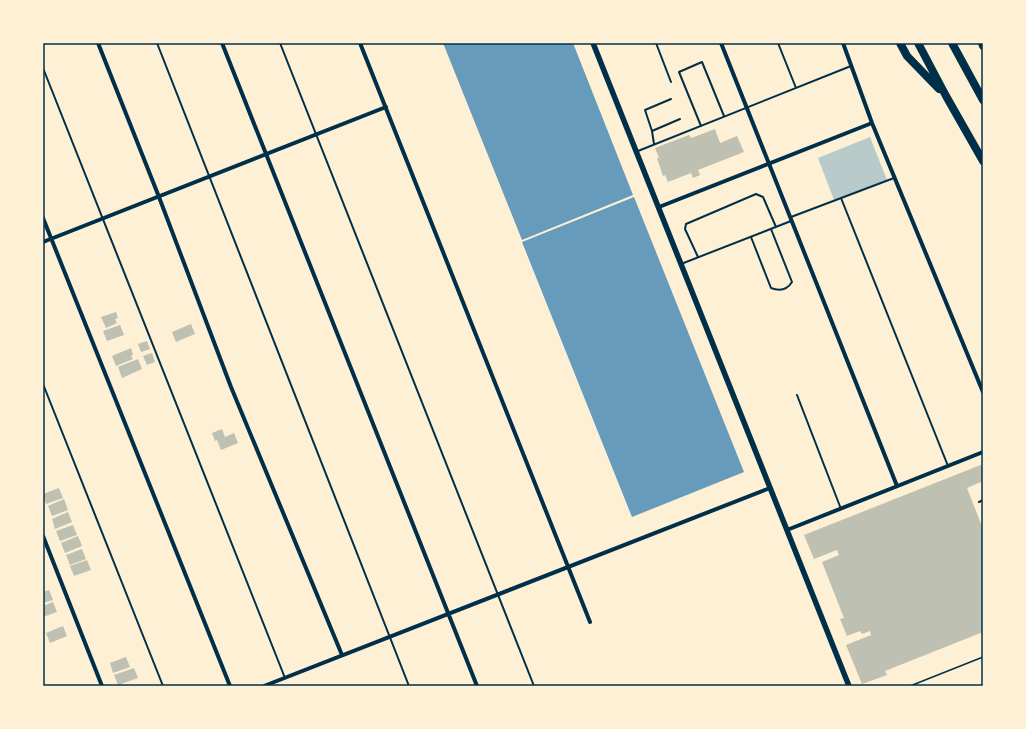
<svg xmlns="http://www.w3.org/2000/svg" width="1026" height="729" font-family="Mulish,sans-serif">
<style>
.green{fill:#b9caca}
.water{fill:#669bbc}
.building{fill:#bec0b2}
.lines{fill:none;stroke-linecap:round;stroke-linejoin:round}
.path{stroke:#003049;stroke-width:1.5}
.service{stroke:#003049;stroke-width:2}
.minor{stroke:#003049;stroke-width:4}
.tertiary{stroke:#003049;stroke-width:5.5}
.motorway{stroke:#003049;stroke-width:8}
.neatline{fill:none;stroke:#003049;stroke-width:1.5}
</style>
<rect width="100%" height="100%" fill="#fdf0d5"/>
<path class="green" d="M870,137l17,43 -53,20 -16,-42z"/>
<path class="water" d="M443,43h130l60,152 -111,45z
M634,197l110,275 -112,45 -110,-275z"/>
<path class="building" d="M715,129l5,14 17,-7 7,16 -46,18 2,5 -7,3 -2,-5 -23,9 -3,-7 -2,1 -6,-18h2l-4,-10 34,-13 2,3z
M116,312l2,6 -3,1 2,4 -11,5 -5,-11z
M191,324l4,10 -19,8 -4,-10z
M120,325l4,10 -17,6 -4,-10z
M147,341l3,8 -9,3 -3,-8z
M131,348l2,7 -2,1 2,3 -17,7 -4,-10z
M152,353l3,9 -8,3 -4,-9z
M138,359l4,10 -20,9 -4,-11z
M222,429l3,8 9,-4 4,10 -17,7 -4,-10 -2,1 -3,-8z
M983,464v17l-16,7 16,41v103l-98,39 2,4 -25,9 -16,-39 25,-10 -1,-4 -8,3 -2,-3 -13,5 -7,-17 4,-1 -22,-56 17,-7 -2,-5 -23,9 -10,-24z
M59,488l4,10 -17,6 -3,-10z
M64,499l4,11 -16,6 -4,-10z
M68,512l4,10 -17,7 -3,-10z
M73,525l4,10 -17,6 -4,-10z
M78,536l4,10 -17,7 -4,-10z
M82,549l4,10 -16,6 -4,-10z
M87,560l4,10 -17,6 -4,-10z
M49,590l4,10 -10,3v-11z
M53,602l4,10 -14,5v-11z
M63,626l4,10 -17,7 -4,-10z
M126,657l4,10 -17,6 -3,-10z
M134,668l4,10 -20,7 -4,-10z"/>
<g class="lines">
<path class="path" d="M910,686l73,-29"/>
<path class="service" d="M157,43l252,643
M280,43l254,643
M656,43l15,39
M778,43l18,45
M43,68l242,610
M701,126l-22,-54 23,-10 22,54
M652,131l28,-12
M654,144l-2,-13 -7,-21 26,-11
M638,151l213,-85
M841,198l107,268
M791,217l103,-39
M751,237l20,51c8,3 16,2 21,-6l-21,-53
M698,257l-13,-28 1,-5 70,-30 7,3 13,30
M681,264l110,-43
M43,384l120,302
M797,395l44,114
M979,502l4,-2"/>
<path class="minor" d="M98,43l61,154 72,190 111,268
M222,43l255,643
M360,43l230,579
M721,43l176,443
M843,43l29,80 111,269
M659,207l213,-84
M43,218l187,468
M43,242l343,-135
M787,530l196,-78
M43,536l59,150
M264,686l506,-198"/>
<path class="tertiary" d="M593,43l256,643"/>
<path class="motorway" d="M900,43l7,13 32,33
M918,43l28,53 37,65
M952,43l31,57
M982,43l1,3"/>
</g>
<rect width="1026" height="729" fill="none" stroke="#fdf0d5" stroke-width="88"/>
<rect x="44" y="44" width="938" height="641" class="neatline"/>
</svg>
